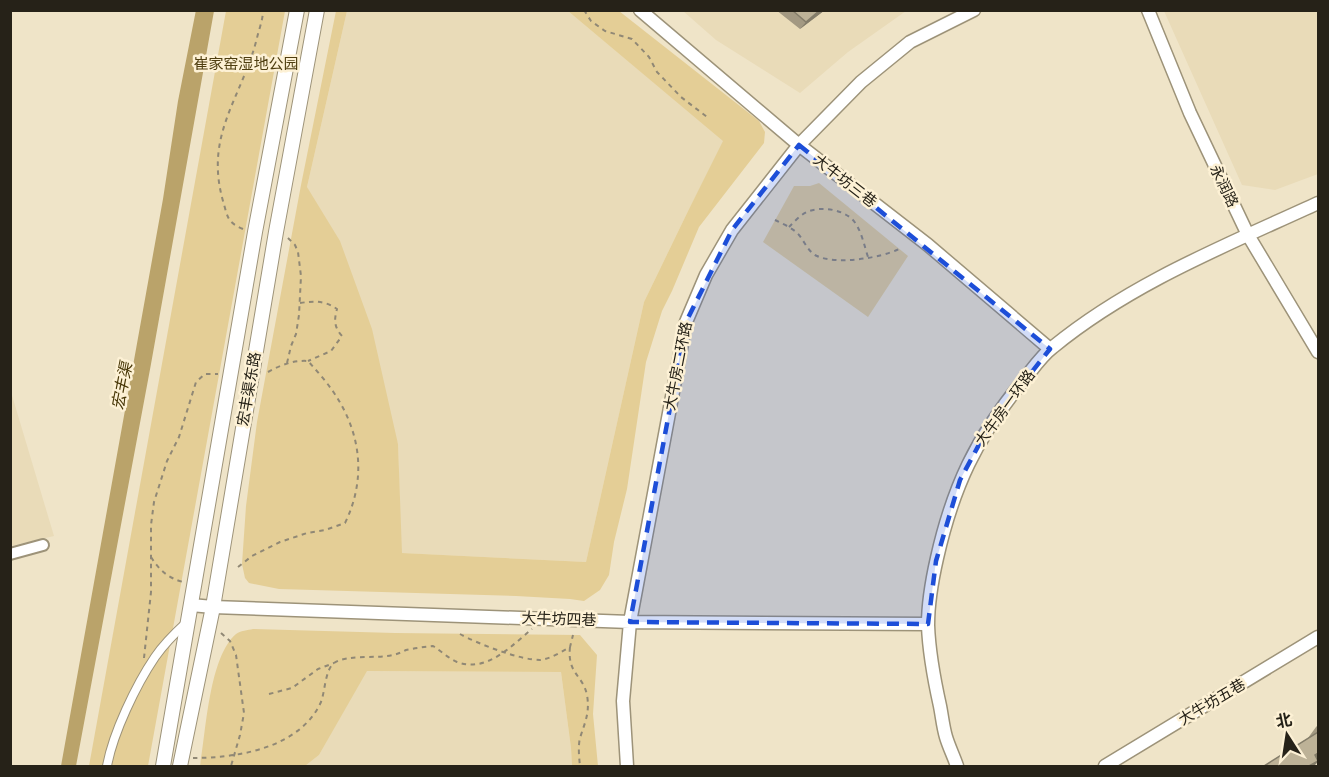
<svg xmlns="http://www.w3.org/2000/svg" width="1329" height="777" font-family="Raleway,'Noto Sans SC',sans-serif">
<style>
.built{fill:#e9dbb8}
.green{fill:#e4ce96}
.water{fill:#baa36a}
.lines{fill:none;stroke-linecap:round;stroke-linejoin:round}
.pedestrian-casing{stroke:#9d9379;stroke-width:10}
.minor-casing{stroke:#9d9379;stroke-width:14}
.tertiary-casing{stroke:#9d9379;stroke-width:15}
.secondary-casing{stroke:#9d9379;stroke-width:16}
.path{stroke:#908875;stroke-width:2;stroke-dasharray:4.5 4.5;stroke-linecap:butt}
.pedestrian{stroke:#fff;stroke-width:8}
.minor{stroke:#fff;stroke-width:10}
.tertiary{stroke:#fff;stroke-width:12}
.secondary{stroke:#fff;stroke-width:14}
.wall{fill:#a39982}
.shaded-wall{fill:#847d6a}
.building{fill:#bdb297;stroke:#847d6a;stroke-width:1.5}
.marked{fill:#1d4ed8;fill-opacity:0.2;stroke:#1d4ed8;stroke-width:4.5;stroke-dasharray:12 8;stroke-linejoin:round}
.labels{text-anchor:middle;dominant-baseline:central;stroke-width:5;stroke-linejoin:round;paint-order:stroke}
.park-label{font-size:15px;fill:#4f3e10;stroke:#fdf1d5}
.street-label{font-size:15px;fill:#262218;stroke:#fdf1d5}
.water-label{font-size:16px;font-style:italic;fill:#463505;stroke:#fdf1d5}
</style>
<rect width="100%" height="100%" fill="#efe4c8"/>
<path class="built" d="M347,11h221l156,130 -35,68 -45,93 -58,260 -185,-9 -3,-109 -91,-257z
M683,11h223l-58,41 -48,41 -84,-53z
M1164,11h154v163l-43,16 -33,-5z
M11,392l43,144 -43,10h-1z
M366,671l195,1 10,76 1,18h-267l14,-11z"/>
<path class="green" d="M226,11h59l-137,755h-59z
M336,11h11l-40,176 33,54 32,88 26,115 4,109 184,9 58,-260 45,-93 34,-68 -155,-130h51l140,110 6,11 -1,11 -65,84 -27,64 -10,20 -16,51 -19,127 -13,53 -5,33 -9,15 -16,11 -14,-2 -54,-3 -237,-7 -30,-6 -4,-5 -3,-14 4,-58 11,-84 44,-237z
M819,183l89,73 -40,61 -105,-75 31,-56h16z
M253,629l142,4 185,2 17,20 -4,59 5,52h-26l-1,-18 -10,-76 -194,-1 -48,84 -14,11h-105c6,-34 9,-109 36,-132 4,-3 12,-4 17,-5z"/>
<path class="water" d="M196,10l18,1 -63,353 -75,402h-15l102,-567 15,-98z"/>
<g class="lines">
<defs>
<path id="pedestrian" d="M107,766c6,-33 29,-81 48,-109 9,-13 20,-24 31,-34"/>
<path id="minor" d="M10,554l33,-9"/>
<path id="tertiary" d="M640,10l159,135 129,100 122,104
M1148,10l42,103 58,122 70,117
M191,605l22,2 417,15 298,2
M627,766l-4,-65 7,-79 56,-300 20,-47 26,-45 67,-85 62,-63 49,-40 64,-32
M957,766c-3,-9 -8,-19 -11,-29 -3,-10 -4,-21 -6,-31 -6,-27 -11,-53 -12,-81 0,-22 4,-45 9,-67 16,-71 39,-120 86,-177 9,-11 18,-25 30,-34 78,-64 174,-102 265,-144
M1105,766l213,-129"/>
<path id="secondary" d="M163,766l92,-534 42,-222
M180,766l33,-159 63,-375 41,-222"/>
</defs>
<use href="#pedestrian" class="pedestrian-casing"/>
<use href="#minor" class="minor-casing"/>
<use href="#tertiary" class="tertiary-casing"/>
<use href="#secondary" class="secondary-casing"/>
<path class="path" d="M584,10l7,11 14,10 27,8 17,18 8,15 24,25 26,20
M775,220c8,4 18,8 24,15 6,7 9,17 18,21 19,9 64,2 82,-7
M789,227c5,-5 11,-12 18,-15 13,-6 34,-3 45,7 9,9 12,26 16,38
M243,229c-16,-7 -15,-11 -20,-28 -19,-67 19,-103 34,-163 2,-9 6,-18 6,-28
M300,303c14,-2 24,-3 37,6 -3,11 -3,18 5,27l-11,15 -23,10
M287,363l4,-17 5,-12 3,-19 2,-39 -3,-24 -3,-7 -8,-8
M151,557c8,13 17,21 32,25
M238,567l14,-11 28,-14 27,-9 18,-3 20,-7c22,-45 16,-92 -13,-133 -7,-10 -16,-20 -24,-29 -15,-1 -27,4 -40,11
M221,633l9,8 6,14 8,58 -4,22 -9,31
M460,634c18,10 60,26 80,26 10,-1 21,-8 30,-13l3,-12
M570,647c-3,27 13,28 17,48 3,18 -2,27 -7,43 -2,8 -1,19 0,28
M144,658l7,-66v-67l3,-23 13,-41 12,-24 17,-55 9,-8h13
M269,694l23,-6 26,-19 16,-6
M193,758c45,0 107,-10 128,-56 4,-10 4,-32 13,-39 13,-9 44,-4 59,-8 5,-1 9,-3 13,-5 9,-2 18,-3 27,-4 8,5 15,12 24,16 30,11 54,-16 75,-33"/>
<use href="#pedestrian" class="pedestrian"/>
<use href="#minor" class="minor"/>
<use href="#tertiary" class="tertiary"/>
<use href="#secondary" class="secondary"/>
</g>
<path class="wall" d="M776,10h49l-25,19z
M1318,725v37l-4,4h-50l44,-28 8,-11z"/>
<path class="shaded-wall" d="M820,10h5l-25,19 6,-7z
M1318,753v8l-4,5h-7l8,-11z"/>
<path class="building" d="M792,10h28l-14,12z
M1318,732v21l-3,2 3,6 -9,5h-45z"/>
<path class="marked" d="M799,145l251,204 -61,77 -29,54 -24,81 -8,63 -298,-2 56,-300 46,-92z"/>
<g class="labels">
<g class="park-label">
<text x="246" y="64">崔家窑湿地公园</text>
</g>
<g class="street-label">
<text transform="translate(845 181) rotate(38)">大牛坊三巷</text>
<text transform="translate(1224 186) rotate(64)">永润路</text>
<text transform="translate(678 366) rotate(-79)">大牛房二环路</text>
<text transform="translate(249 389) rotate(-80)">宏丰渠东路</text>
<text transform="translate(1005 408) rotate(-54)">大牛房一环路</text>
<text transform="translate(559 619) rotate(2)">大牛坊四巷</text>
<text transform="translate(1212 702) rotate(-31)">大牛坊五巷</text>
</g>
<g class="water-label">
<text transform="translate(122 386) rotate(-79)">宏丰渠</text>
</g>
</g>
<rect width="1329" height="777" fill="none" stroke="#262218" stroke-width="24"/>
<g transform="translate(1287 735) rotate(348)" stroke="#fdf1d5" stroke-width="4.5" paint-order="stroke">
<path d="M0-4.5L10 22L0 15L-10 22Z" fill="#262218"/>
<text y="-9" font-size="16" font-weight="bold" text-anchor="middle" fill="#262218">北</text>
</g>
</svg>
